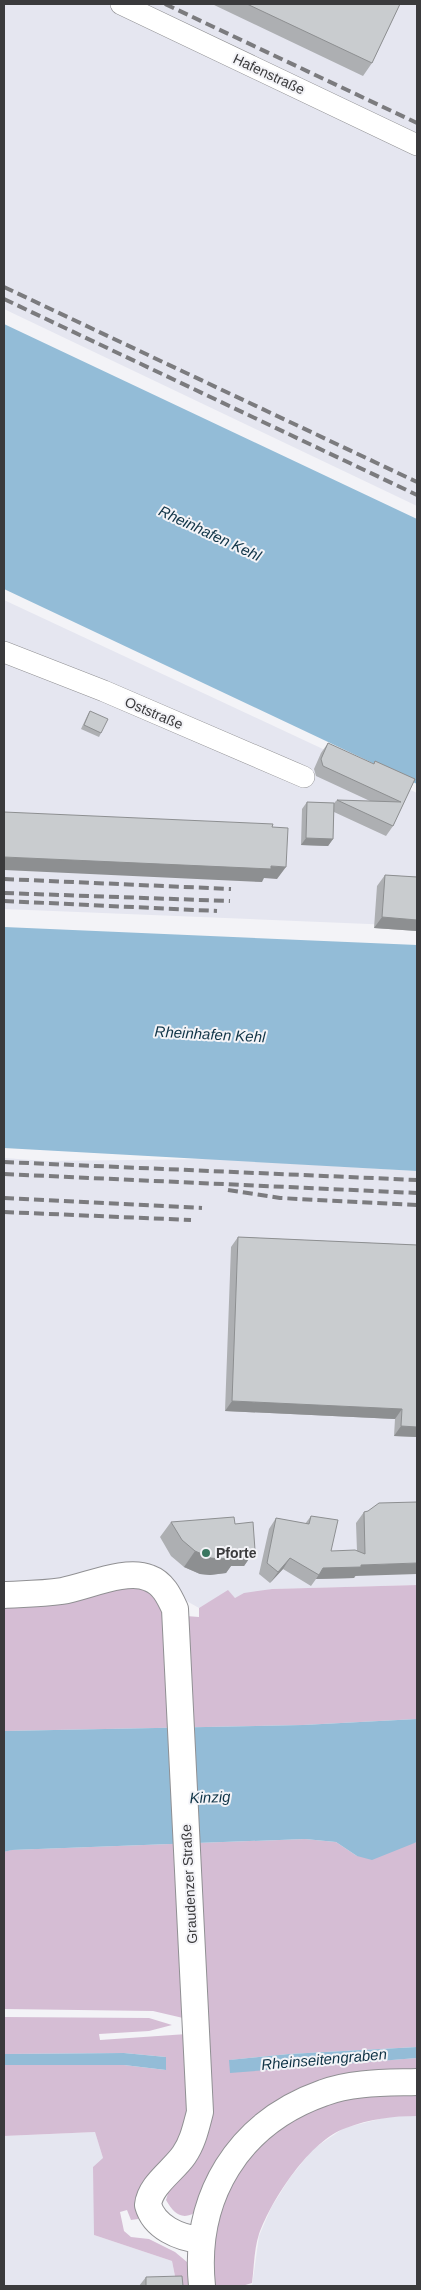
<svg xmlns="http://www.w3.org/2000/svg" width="421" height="2290" font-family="Arial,sans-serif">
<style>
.built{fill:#e5e6f0}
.green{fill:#d5bdd4}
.water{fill:#93bcd7}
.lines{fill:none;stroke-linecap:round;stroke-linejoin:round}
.minor-casing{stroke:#909093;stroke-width:22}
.tertiary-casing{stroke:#909093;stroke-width:28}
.minor{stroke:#fff;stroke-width:21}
.tertiary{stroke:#fff;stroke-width:26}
.rail{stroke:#7b7b7e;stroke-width:4;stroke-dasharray:10 5;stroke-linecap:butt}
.wall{fill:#adafb2}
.shaded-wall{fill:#8d8f91}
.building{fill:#c9cccf;stroke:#8d8f91}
.poi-dot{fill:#3a7660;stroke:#f3f3f7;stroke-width:2}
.labels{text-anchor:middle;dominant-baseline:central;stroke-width:4;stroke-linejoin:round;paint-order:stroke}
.street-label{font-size:14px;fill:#3a3a3c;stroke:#f3f3f7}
.poi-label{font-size:14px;font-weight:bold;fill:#3a3a3c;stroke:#f3f3f7;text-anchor:start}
.water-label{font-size:15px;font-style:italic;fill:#0f3346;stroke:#f3f3f7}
</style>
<rect width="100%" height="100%" fill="#f3f3f7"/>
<path class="built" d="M4,4h413v502l-413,-197z
M4,600l413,193v133l-413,-17z
M4,1158l41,3 169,-2 203,12v414l-145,4 -37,9 -7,-7 -29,17 -16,-9 -179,-11z
M391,2116h26v170h-165l7,-50 12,-28 18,-29 24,-30 31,-21z
M95,2132l8,26 -9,77 78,26 5,25h-173v-150z"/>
<path class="green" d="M134,1583l52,33 13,1v-9l29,-18 7,8 9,-5 28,-4 145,-4v134l-114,6 -299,6v-129z
M305,1839l31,3 21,14 60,-14v205l-128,7 -59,6v12l187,-14v15l-103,13 -115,124c-15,11 -24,6 -33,-10l3,-10 30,-44 -16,-128 -30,-7 -149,-2v-157l7,-2z
M4,2017l145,1 23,7 -23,6 -50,3 1,6 87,-6 5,84 -54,88v13l-7,1 -4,-10 -7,2 4,19 7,6 18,2 26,13 12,10 4,8 2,16h-16l-5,-25 -78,-26 -1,-68 10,-9 -8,-26 -91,4v-71h120l42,5v-13l-42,-4 -120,1z
M417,2091v25c-24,0 -48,3 -71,12 -36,12 -74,71 -87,106 -5,15 -5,34 -7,49l-10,3h-27l-1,-33 3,-31 10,-30 14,-26 46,-47 52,-20z"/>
<path class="water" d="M4,324l413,195v265l-413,-195z
M4,927l413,18v226l-413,-23z
M417,1719v123l-45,18 -15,-4 -21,-14 -31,-3 -293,11 -8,2v-121l299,-6z
M417,2047v11l-187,15 -1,-13 60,-6z
M124,2053l42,4v13l-42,-5h-120v-11z"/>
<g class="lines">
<defs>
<path id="minor" d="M121,4l296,141
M4,652l100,39 200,86"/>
<path id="tertiary" d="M4,1595c19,-1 38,-1 58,-4 24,-4 64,-23 87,-13 14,5 20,18 26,31l25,503c-4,15 -7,30 -16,43 -11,16 -34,30 -36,50 6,22 31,33 53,35
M202,2286c-9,-89 36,-163 121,-193 29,-11 63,-10 94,-11"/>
</defs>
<use href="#minor" class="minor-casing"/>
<use href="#tertiary" class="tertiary-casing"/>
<use href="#minor" class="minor"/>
<use href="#tertiary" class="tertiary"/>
<path class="rail" d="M165,4l252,119
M4,287l413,195
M4,299l413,196
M4,879l227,10
M4,893l226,8
M4,901l213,10
M4,1162l413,18
M4,1174l413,19
M228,1190l52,8 137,7
M4,1198l198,10
M4,1212l187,8"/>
</g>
<path class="wall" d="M212,4h188l-28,59 -9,13z
M90,711l11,22 -2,4 -18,-8 7,-15z
M328,743l45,21 2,-3 40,18 -22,47 -7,10 -52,-24 -1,27 -5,7 -27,-1 1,-36 5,-7 27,1 3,-3 33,1 -54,-25 -2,-7 7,-16z
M385,875l32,2v54l-43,-3 3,-42z
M238,1237l179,8v192l-23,-1 1,-17 -170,-8 6,-164z
M417,1502l-63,76 -38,1 -5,7 -28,-17 -13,14 -11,-9 10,-45 7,-11 29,6 6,-8 20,35h26l-1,-28 8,-11z
M171,1522l64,2 20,26 -11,16h-13l-5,7 -16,2 -10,-1 -16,-7 -13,-11 -11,-19z
M146,2277l37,9h-44z"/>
<path class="shaded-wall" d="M306,838l27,1 -5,7 -27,-1z
M4,857l267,9 15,1 -9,12 -13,-1 -2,4 -258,-12z
M382,917l35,3v11l-43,-3z
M232,1401l170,8 -7,10 -170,-8z
M401,1426l16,1v10l-23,-1z
M255,1550l-11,16h-13l-5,7 -16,2 -10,-1 -16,-7 11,-16z
M290,1558l-7,11 -13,14 8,-11z
M417,1563v11l-62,2 -1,2 -38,1 7,-11 38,-3z"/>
<path class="building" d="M247,4h153l-28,59z
M90,711l18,8 -7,14 -17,-8z
M328,743l46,21 1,-3 40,18 -22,47 -56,-26 64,2 -78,-36 -2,-7z
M307,802l27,1 -1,36 -27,-1z
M4,812l269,12 -1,3 16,1 -2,39 -15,-1v3l-267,-12z
M385,875l32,2v43l-35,-3z
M238,1237l179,8v182l-16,-1 1,-17 -170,-8z
M417,1502v61l-56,2v2l-38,1 -4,7 -29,-17 -12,14 -11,-9 9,-45 33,6 2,-8 27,4 -7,31 24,-1 10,4 -1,-42 4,-1 11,-8z
M234,1517l1,7 18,-2 2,28 -18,1v6l-17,2 -9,-1 -16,-7 -13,-11 -11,-18z
M182,2276l1,10h-37v-9z"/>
<circle class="poi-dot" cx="206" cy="1553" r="5"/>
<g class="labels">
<g class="street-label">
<text transform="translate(269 74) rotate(25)">Hafenstraße</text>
<text transform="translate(154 713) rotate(23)">Oststraße</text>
<text transform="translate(189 1884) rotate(-93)">Graudenzer Straße</text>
</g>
<g class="poi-label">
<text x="216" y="1553">Pforte</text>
</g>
<g class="water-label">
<text transform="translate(210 533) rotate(25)">Rheinhafen Kehl</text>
<text transform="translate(210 1034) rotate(3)">Rheinhafen Kehl</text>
<text transform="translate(210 1797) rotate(-2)">Kinzig</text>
<text transform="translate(324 2059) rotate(-5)">Rheinseitengraben</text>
</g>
</g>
<rect width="421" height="2290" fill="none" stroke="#3a3a3c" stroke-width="10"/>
</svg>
